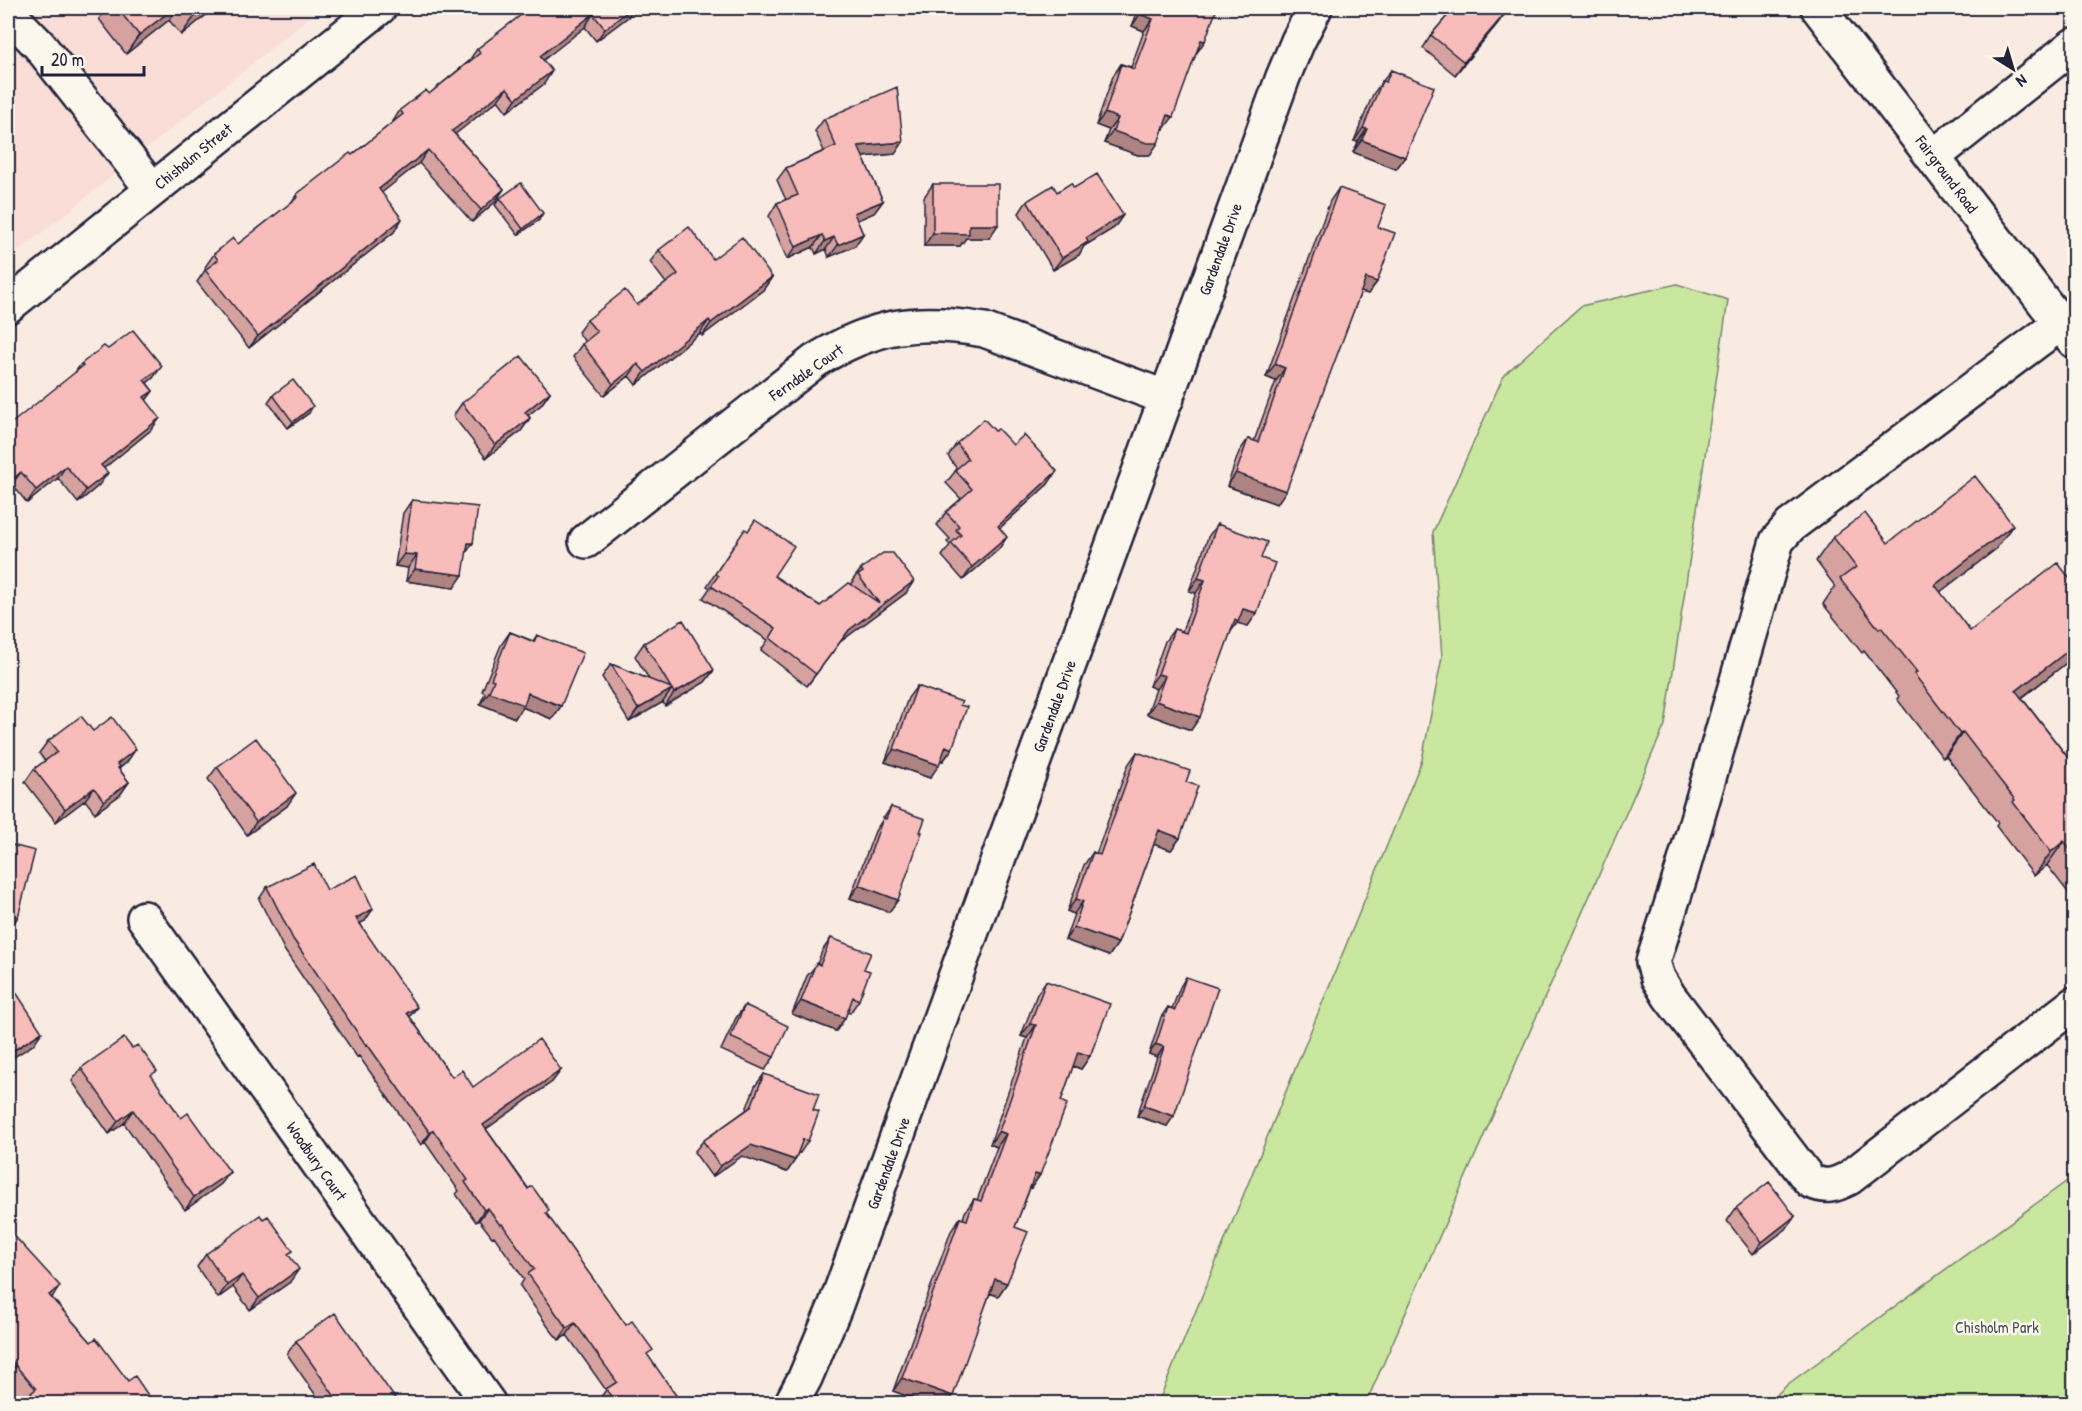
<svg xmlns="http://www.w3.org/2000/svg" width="2082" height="1411" font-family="'Patrick Hand',sans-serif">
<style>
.built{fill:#f9ddd6}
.green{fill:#c9e79f;stroke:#76846d;stroke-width:1.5}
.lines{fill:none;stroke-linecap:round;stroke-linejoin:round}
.minor-casing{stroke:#22223b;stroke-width:38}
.minor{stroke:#fbf7ec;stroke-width:33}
.wall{fill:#d5a2a0;stroke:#22223b;stroke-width:1.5}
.shaded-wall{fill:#ae8482;stroke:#22223b;stroke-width:1.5}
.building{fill:#f8bcba;stroke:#22223b;stroke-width:1.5}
.labels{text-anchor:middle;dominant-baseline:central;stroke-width:5;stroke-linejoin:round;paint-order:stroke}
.street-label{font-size:16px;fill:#22223b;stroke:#fbf7ec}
.park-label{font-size:16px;fill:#4c5354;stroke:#fbf7ec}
</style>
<rect width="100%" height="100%" fill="#faebe2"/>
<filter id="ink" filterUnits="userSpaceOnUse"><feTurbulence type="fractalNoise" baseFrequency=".0167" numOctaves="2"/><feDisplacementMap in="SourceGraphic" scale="12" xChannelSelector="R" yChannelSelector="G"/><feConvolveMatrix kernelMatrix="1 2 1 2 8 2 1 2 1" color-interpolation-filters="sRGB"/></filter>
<g filter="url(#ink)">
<path class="built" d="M8,8h313l-313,252z"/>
<path class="green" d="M1677,284l51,16 -63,425 -299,678h-208l264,-643 20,-103 -9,-125 71,-157 77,-69z
M2074,1176v227h-306l20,-19z"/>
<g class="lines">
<defs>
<path id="minor" d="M1818,8l256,333
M8,13l31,32 113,144
M1933,157l141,-112
M8,306l371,-298
M2061,323l-271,203 -13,15 -94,327 -30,94 5,16 11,18 141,185c16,7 24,5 39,-3l225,-174
M586,541l229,-180c58,-36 102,-43 169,-31l183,68
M144,918l345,486
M791,1404l14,-26 30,-71 448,-1230 15,-36 17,-33"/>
</defs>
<use href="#minor" class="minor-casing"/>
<use href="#minor" class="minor"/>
</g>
<path class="wall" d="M107,8h108l-34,27 -12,-15 -43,34 -27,-35z
M533,8h101l-6,9 -32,24 -11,-14 -42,32 1,25 -37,28 -9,-12 -43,34 49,55 -9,13 -23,20 -53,-59 -38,30 13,39 -145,116 -52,-66 9,-13 -1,-2 9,-13 24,-10 53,-41 6,-9 55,-39 40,-32 8,-13 29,-16 39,-32 9,-13z
M1139,8h78l-21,46 -32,75h-1l-13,26h-12l-34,-12 5,-13 -13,-5 17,-49 8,-12 10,3 13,-36 -12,-5z
M1454,8h54l-10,15 -43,52 -32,-27 8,-13z
M1391,70l14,87 -9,12 -43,-17 5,-10 -4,-1 19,-47z
M824,119l79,23 -8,12 -32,3 20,44 -9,12 -17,7 6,14 -8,12 -26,11 -3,-8 -10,5 -3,-7 -26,12 -18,-43 8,-13 9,-3 -9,-20 9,-12 38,-17 -9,-20z
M933,184l56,54h-23l-6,8h-36v-49z
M1074,188l49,27 -9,13 -30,18 -5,9 -26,15 -34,-57 8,-12z
M1339,188l39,39 -1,55 -9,12 -7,-2 -84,212 -50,-18 12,-34 9,-13 6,2 22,-60 -10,-4 64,-176z
M500,198l39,22 -21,15 -23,-30z
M659,250l54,9 59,18 -9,13 -61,46 -2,-3 -64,52 -7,-9 -25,20 -31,-39 9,-13 3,-2 -7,-10 9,-12 50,-15 29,-22 -16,-21z
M108,349l45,29 -6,5 6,8 -7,9 5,30 -47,38 -5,17 -21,18 -20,-25 -31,25 -15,-19 64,-113 5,-7z
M550,392l-9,13 -13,10 2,3 -9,13 -35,27 -33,-42 9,-13z
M273,395l36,18 -21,15 -20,-26z
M957,443l91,41 -48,44 -1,21 -36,31 -21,-24 8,-11 -3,-3 3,-3 -13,-14 9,-13 15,-13 -15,-16 11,-14 -9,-13z
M412,500l54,52 -12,36 -48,-7 2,-13 -13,-2 8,-53z
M1217,524l44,34 -4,55 -9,13 -11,-3 -6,8 -40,99 -44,-16 9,-25 -7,-3 16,-45 9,-12 8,2 14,-38 -7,-2 19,-54z
M1833,537l55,6 108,6 -56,43 30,39 104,-47v73l-52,41 47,61 5,-5v138l-4,3 -23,-30 -13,11 -38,-50 2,-3 -52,-67 -3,2 -46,-59 2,-3 -35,-45 -2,2 -39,-49 12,-18 -19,-25z
M737,541l37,35 46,30 31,-21 2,-3 -1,-1 9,-12 45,24 -66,49 -33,44 -46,-36 7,-10 -65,-42 7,-10 -3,-2z
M510,632l23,9 4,-6 24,71 -9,13 -30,-12 -7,11 -35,-14 5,-11 -3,-2 19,-46z
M644,643l70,27 -9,12 -40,24 -2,-4 -34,20 -27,-45 9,-13 38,15 -14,-23z
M917,686l43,19 -8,44 -9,12 -3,-1 -10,18 -45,-16 23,-64z
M93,731l34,31 -8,7 10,13 -9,13 -25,18 -10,-13 -29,22 -31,-40 9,-13 11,-8 -6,-8 9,-12z
M1137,752l49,30 -6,56 -9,12 -17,-6 -36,99 -9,13 -44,-16 9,-26 -7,-3 17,-46 9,-13 3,2 32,-89z
M217,767l70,39 -40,29 -39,-56z
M891,807l-2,105 -39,-14 25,-67z
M267,887l60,3 38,31 -5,2 50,94 42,60 21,10 88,-17 -9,12 -66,47 196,275h-83l-1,-3 8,-11 -39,-55 -8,5 -10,-12 -29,-42 4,-7 -30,-43 -2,1 -13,-17 -3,2 -20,-28 3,-3 -34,-49 -4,3 -62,-89 -2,1 -72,-106 -26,-52z
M831,938l33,31 -5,31 -9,13 -3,-1 -2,6 -9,13 -44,-17 15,-38 10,-12 5,-13z
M1186,977l-19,149 -30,-10 20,-59 -8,-3 12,-37 7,-10 4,2 8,-22z
M1046,981l44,75 -9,13 -8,-3 -12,35 -21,74 -9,13h-1l-15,39 -8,56 -9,13 -8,-3 -42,111h-20l-35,-13 58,-160 9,-13 3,1 2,-7 9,-13 3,1 20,-53 -7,-3 37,-106 -6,-2 16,-42z
M745,1005l29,52 -9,13 -44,-20 15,-32z
M81,1068l71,9 29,41 49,54 -9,12 -36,26 -61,-87 -15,11 -37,-53z
M764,1074l49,36 -5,31 -8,12 -2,-1 -3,8 -8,12 -45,-16 -30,21 -18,-25 9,-11 43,-31 9,-24z
M1736,1208l59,8 -9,13 -33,25 -26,-33z
M8,1229l44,69 39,44 37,39 26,23h-140l-6,-8z
M206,1254l83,2 1,26 -40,28 -17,-23 -15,11 -21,-31z
M296,1341l103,63h-77l-35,-50z"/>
<path class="shaded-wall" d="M174,8h4l-9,12 -43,34 13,-19z
M206,8h9l-34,27 14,-19z
M632,8h2l-6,9 -32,24 9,-12z
M1507,11l-9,12 -43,52 9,-13z
M593,14l-8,13 -53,42 8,-13z
M1140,14l13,5 -9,12 -12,-5z
M1201,40l4,1 -9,13z
M552,71l-8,13 -37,28 9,-13z
M507,88l-9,12 -55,44 9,-13z
M1105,113l13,5 -9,12 -13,-5z
M1168,115l5,2 -9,12 -4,-1z
M1363,128l4,1 -9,13 -4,-1z
M1113,131l45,12 -8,12h-12l-34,-12z
M1362,140l43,17 -9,12 -43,-17z
M903,142l-8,12 -45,4 8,-12z
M428,150l-9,13 -49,39 9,-13z
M504,189l-9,13 -23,20 9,-12z
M883,201l-9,12 -28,12 8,-12z
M543,213l-4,7 -21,15 5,-6z
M1123,215l-9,13 -30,18 -5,9 -26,15 9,-12 24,-20z
M402,219l-8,13 -145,116 9,-12z
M969,225h29l-9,13h-23l-6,8h-36l9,-13z
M863,234l-8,12 -26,11 9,-12z
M822,235l-9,12 -26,12 9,-12z
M834,237l-8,12 -10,5 9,-13z
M772,277l-9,13 -61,46 9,-13z
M1366,278l11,4 -9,12 -11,-3z
M709,320l-9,13 -64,52 9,-13z
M638,364l-9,12 -25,20 9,-12z
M1275,364l10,4 -9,13 -10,-4z
M162,366l-9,12 -18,14 9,-12z
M153,391l-9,12v-6z
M550,392l-9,13 -25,20 9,-13z
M313,406l-4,7 -21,15 5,-6z
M160,418l-9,12 -58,47 8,-12z
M530,418l-9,13 -35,27 9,-13z
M66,466l-8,12 -31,25 9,-13z
M1057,471l-9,13 -59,54 9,-12z
M21,472l-9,12 -4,4v-5z
M108,473l-9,12 -21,18 8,-13z
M1236,473l50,18 -9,13 -50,-18z
M2013,525l-17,24 -78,60 17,-24z
M1007,537l-8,12 -36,31 9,-13z
M468,543h5l-9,13z
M404,554l13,1 -9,13 -13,-2z
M415,569l48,6 -9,13 -48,-7z
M1198,578l7,2 -9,13 -7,-2z
M914,581l-8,12 -66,49 -33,44 42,-56z
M1243,609l14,4 -9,13 -11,-3 -8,11 -3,-1z
M2074,646v11l-75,58 17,-24z
M714,670l-9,12 -40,24 9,-13z
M1158,674l7,2 -9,13 -7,-3z
M672,689l-9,13 -34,20 9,-13z
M489,692l39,1 33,13 -9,13 -30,-12 -7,11 -35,-14z
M1156,701l44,16 -9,13 -44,-16z
M1963,732l-17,24 -3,2 17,-24z
M946,746l6,3 -9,12 -6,-2z
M136,749l-9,13 -9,7 -1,-5z
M894,749l45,16 -9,13 -45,-16z
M129,782l-9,13 -25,18 9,-12z
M94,788l-9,12 -29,22 9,-13z
M296,793l-9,13 -40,29 9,-13z
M1159,830l21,8 -9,12 -21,-7z
M2064,841l-17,24 -13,11 17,-24z
M859,885l39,15 -9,12 -39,-14z
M1076,899l7,2 -9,13 -7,-3z
M373,909l-8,12 -18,9 9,-12z
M8,914l10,3 -9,13 -1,-1z
M1074,927l44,16 -9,13 -44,-16z
M801,1001l44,17 -9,13 -44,-17z
M417,1007l-9,12 -1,-6z
M1030,1024l6,1 -9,13 -6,-2z
M42,1032l-9,13 -25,16v-7z
M1156,1044l8,3 -7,10 -8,-3z
M1078,1052l12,4 -9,13 -12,-5z
M561,1070l-9,12 -77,55 8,-12z
M1144,1106l30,10 -7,10 -30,-10z
M133,1110l-9,13 -15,11 9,-13z
M433,1130l-8,12 -4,3 9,-12z
M999,1131l7,3 -9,13 -7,-3z
M751,1145l44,15 -8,12 -45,-16 -30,21 8,-11z
M230,1172l-9,12 -36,26 9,-13z
M1035,1174l5,1 -9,13 -5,-2z
M488,1208l-9,12 -3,2 8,-12z
M1795,1216l-9,13 -33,25 9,-12z
M299,1269l-9,13 -40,28 9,-12z
M242,1275l-9,12 -15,11 9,-13z
M995,1279l12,4 -9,13 -11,-4z
M60,1286l-15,22 4,-13z
M575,1323l-8,12 -8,5 8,-12z
M902,1378l51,18 -5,8h-20l-35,-13z"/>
<path class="building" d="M117,8h57l-35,27z
M188,8h18l-11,8z
M530,8l2,1 1,-1h99l-27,21 -12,-15 -53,42 12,15 -36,28 -9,-11 -55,43 52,58 -23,21 -53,-60 -49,39 23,30 -144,117 -53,-66 13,-10 -4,-6 19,-16 5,6 60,-47 -1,-3 53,-41 2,2 51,-41 -3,-4 26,-20 3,4 51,-41 -3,-4z
M1143,8h74l-12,33 -4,-1 -28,77 -5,-2 -10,28h-11l-34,-12 5,-13 -13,-5 16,-49 13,5 19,-50 -13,-5z
M1454,8h53l-1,1 1,2 -43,51 -33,-27z
M1391,70l43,17 -29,70 -43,-17 5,-11 -4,-1 19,-47 4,1z
M897,87l6,55 -45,4 25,55 -29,12 9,21 -25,11 -4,-8 -9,4 -3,-6 -26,12 -19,-44 21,-8 -12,-27 50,-22 -12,-27z
M1097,174l26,41 -37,23 2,4 -26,16 -35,-57 26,-16 4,7 14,-9 3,5z
M521,183l22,30 -20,16 -23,-31z
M933,184h65v41h-29v9l-36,-1z
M1339,188l47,17 -8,22 17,6 -18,49 -11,-4 -80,213 -50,-18 12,-34 10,3 27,-74 -10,-4z
M689,227l24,32 29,-22 30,40 -61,46 -2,-3 -64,52 -7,-8 -25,20 -31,-40 15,-12 -10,-12 38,-30 12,15 41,-31 -19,-24z
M133,330l29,36 -18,14 9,11 -9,6 16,21 -59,47 7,8 -22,17 -20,-24 -30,24 -15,-18 -13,11v-57l75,-60 -2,-2 23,-18 4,3z
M521,356l29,36 -25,20 5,6 -35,27 -33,-42z
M293,380l20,26 -20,16 -20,-27z
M984,419l11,12 3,-2 15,16 11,-10 33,36 -59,55 9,11 -35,30 -21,-24 10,-8 -5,-5 3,-4 -13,-14 26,-23 -17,-19 13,-11 -11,-16z
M1975,476l38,49 -78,60 35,46 88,-68 16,21v62l-58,45 53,68 5,-5v100l-10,-13 -13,11 -38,-50 2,-2 -52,-68 -3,2 -46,-60 3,-2 -36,-45 -2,2 -39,-50 16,-12 -23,-30 32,-24 23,30z
M412,500l66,7 -5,36h-5l-5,32 -48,-6 2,-14 -13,-1z
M755,520l39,26 -20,30 46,30 29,-23 30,20 -21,-28 5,-3 -2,-3 22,-16h10l21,28 -65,49 -33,44 -46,-36 6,-10 -65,-42 7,-10 -3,-2 30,-45 3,2z
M1217,524l50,18 -6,16 14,5 -18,50 -14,-4 -5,13 -3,-2 -35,97 -44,-16 9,-25 -7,-2 16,-45 12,4 19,-53 -7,-2z
M683,620l31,50 -40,23 -2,-4 -34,20 -27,-45 60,24 -27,-45z
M510,632l24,10 3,-7 46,18 -22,53 -33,-13 -4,12 -35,-13 5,-12 -3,-1z
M917,686l45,16 -2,3 7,2 -15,42 -6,-3 -7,19 -45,-16z
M81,716l12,15 19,-14 24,32 -19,15 3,3 -2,1 11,14 -25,19 -10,-13 -29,21 -31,-40 23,-17 -9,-11z
M256,738l40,55 -40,29 -39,-55z
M1137,752l53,19 -4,11 12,4 -18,52 -21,-8 -41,113 -44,-16 9,-26 -7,-2 17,-47 7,3z
M891,807l34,12 -5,13h2l-24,68 -39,-15 24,-67 3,1z
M8,844l27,7 -17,66 -10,-3z
M314,864l13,26 30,-15 16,34 -17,9 61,89 -10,6 45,64 10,-7 11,17 66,-48 22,31 -78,55 45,64 4,-3 17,24 -3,3 80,112 6,-4 21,29 -6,4 35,50h-66l-10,-15 11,-7 -42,-59 -8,5 -9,-12 -30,-42 6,-5 -32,-45 -2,1 -12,-17 -4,2 -19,-28 3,-2 -35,-50 -3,3 -63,-89 -1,1 -73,-106 -26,-52z
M831,938l40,15 -7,16 6,2 -11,29 -6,-3 -8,21 -44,-17 15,-38 4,2z
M1186,977l32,11 -44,128 -30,-10 20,-59 -8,-3 12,-37 7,3z
M8,980l34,52 -34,22z
M1046,981l64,23 -20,52 -12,-4 -17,49 6,3 -27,71 -5,-1 -20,53 13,5 -21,51 -12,-4 -42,117 -51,-18 58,-160 7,2 7,-21 7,2 25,-67 -7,-3 37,-106 -6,-1z
M745,1005l43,21 -14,31 -44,-20z
M124,1038l8,10 6,-3 19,26 -6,4 30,43 7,-5 42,59 -36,25 -61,-87 -15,11 -37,-53z
M764,1074l55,20 -6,16 6,2 -11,29 -5,-2 -8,21 -44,-15 -31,21 -17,-25 48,-34z
M1769,1182l26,34 -33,26 -26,-34z
M260,1215l3,4 5,-3 25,35 -5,3 11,15 -40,29 -17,-23 -15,10 -21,-31z
M8,1229l52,57 -11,9 42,47 5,-4 32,43 7,-5 19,28h-116l-7,-11 5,-4 -28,-32z
M335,1313l64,91h-59l-44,-63z"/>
</g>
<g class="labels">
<g class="street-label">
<text transform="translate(193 156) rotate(-39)">Chisholm Street</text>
<text transform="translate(1947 174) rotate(53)">Fairground Road</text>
<text transform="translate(1220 249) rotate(-70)">Gardendale Drive</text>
<text transform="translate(806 372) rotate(-35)">Ferndale Court</text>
<text transform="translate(1054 706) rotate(-70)">Gardendale Drive</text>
<text transform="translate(317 1161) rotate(55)">Woodbury Court</text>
<text transform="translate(888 1163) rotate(-70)">Gardendale Drive</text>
</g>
<g class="park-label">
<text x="1997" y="1327">Chisholm Park</text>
</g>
</g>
<rect width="2082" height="1411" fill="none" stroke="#fbf7ec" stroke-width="30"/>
<rect x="15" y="15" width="2052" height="1381" fill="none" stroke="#22223b" stroke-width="2" filter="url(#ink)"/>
<g transform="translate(2013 69) rotate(143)" stroke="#fbf7ec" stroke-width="4.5" paint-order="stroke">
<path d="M0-4.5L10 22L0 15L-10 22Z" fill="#22223b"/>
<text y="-9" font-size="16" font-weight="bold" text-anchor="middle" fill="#22223b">N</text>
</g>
<path d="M42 66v9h102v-9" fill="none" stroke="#22223b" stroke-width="3"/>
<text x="51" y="66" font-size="18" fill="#22223b" stroke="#fbf7ec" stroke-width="4.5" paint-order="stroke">20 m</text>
</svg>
